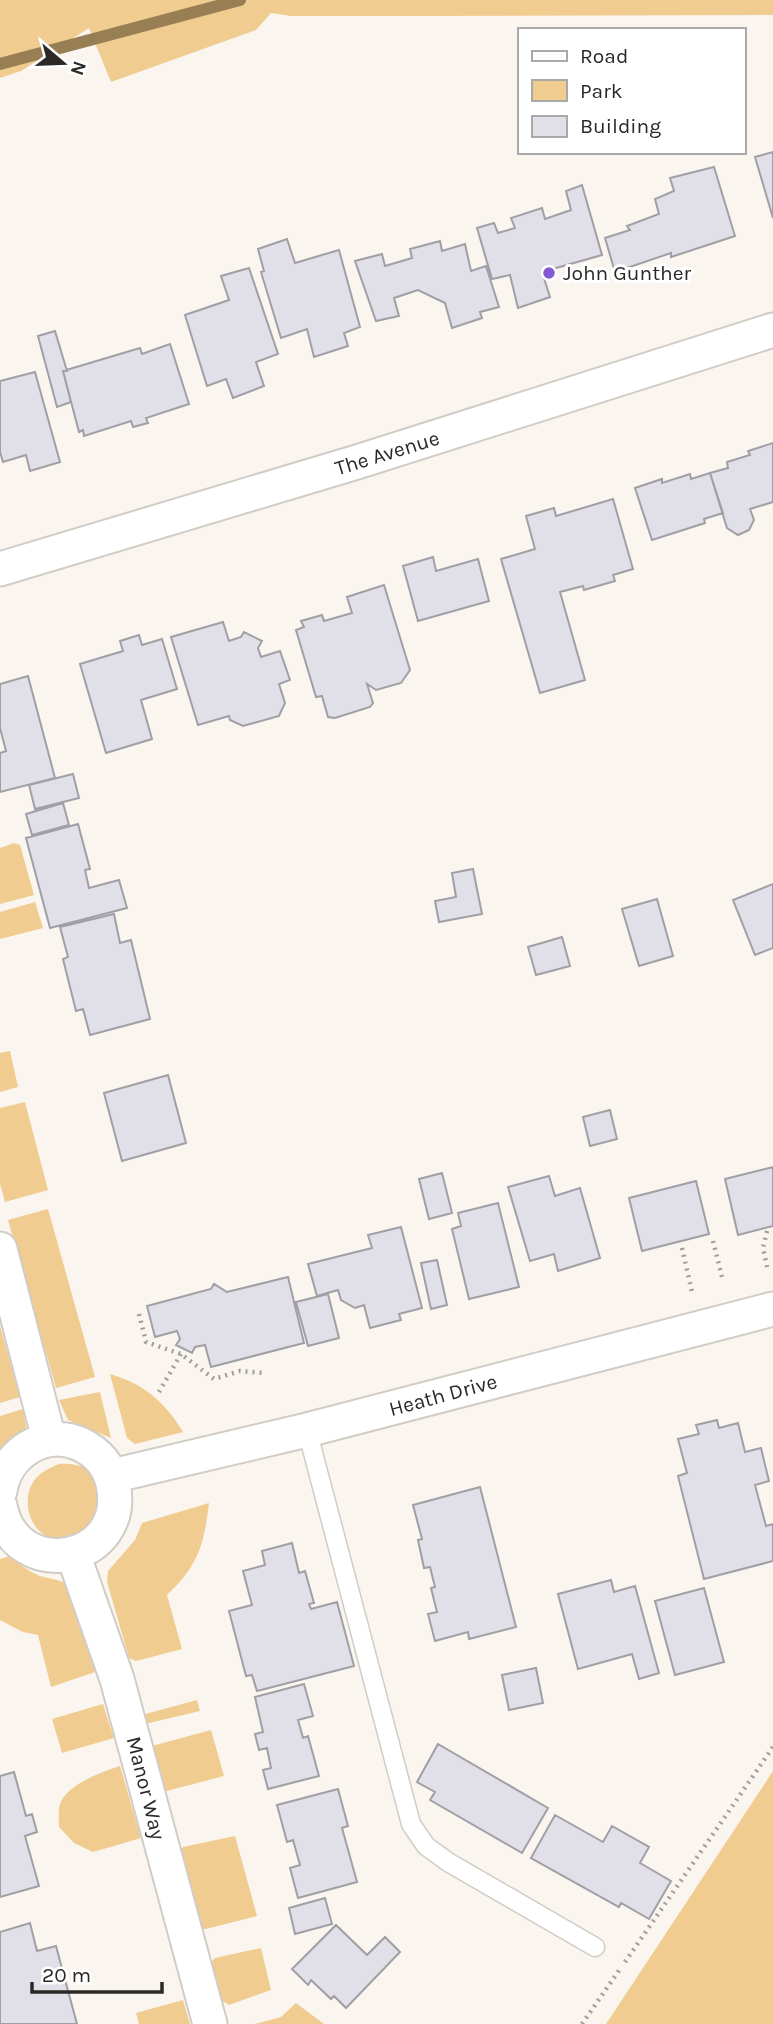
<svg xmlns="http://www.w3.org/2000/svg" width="773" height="2024" font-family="Karla,sans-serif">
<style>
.green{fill:#f0cc90}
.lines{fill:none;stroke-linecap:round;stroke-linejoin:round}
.stream{stroke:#977e53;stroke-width:12}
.building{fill:#e1dfe7;stroke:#a09fa6;stroke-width:2}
.lane-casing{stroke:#d1cdc6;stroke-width:21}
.street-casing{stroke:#d1cdc6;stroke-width:37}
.path{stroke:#a19e99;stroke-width:4.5;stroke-dasharray:2 5;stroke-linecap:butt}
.lane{stroke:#fff;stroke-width:18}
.street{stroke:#fff;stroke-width:33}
.poi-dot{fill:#8559d2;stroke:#fff;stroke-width:2.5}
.labels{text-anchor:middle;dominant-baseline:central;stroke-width:6;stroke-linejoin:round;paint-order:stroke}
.poi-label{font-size:21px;fill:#2b2927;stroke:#fff;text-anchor:start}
.street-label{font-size:21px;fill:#2b2927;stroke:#fff}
</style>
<rect width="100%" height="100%" fill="#faf5ee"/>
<path class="green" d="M0,0h773v15l-364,1h-118l-20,-3 -15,17 -145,52 -22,-54 -68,43 -21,7z
M14,843l6,2 14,50 -34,9v-56z
M35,902l8,26 -43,11v-27z
M10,1051l8,36 -18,5v-39z
M25,1102l23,88 -43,12 -5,-18v-76z
M48,1209l47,168 -39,11 -48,-168z
M0,1326l20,71 -20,6z
M110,1374c34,10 55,28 73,58l-48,12 -8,-6z
M100,1392l11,46 -43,-18 -9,-20z
M23,1409l4,23 -27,32v-48z
M59,1464c38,-2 38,18 45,49l-27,27c-8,0 -20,1 -28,-2 -23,-11 -29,-46 -10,-63 6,-5 13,-8 20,-11z
M209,1503c-5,42 -11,63 -42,92l15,54 -46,12 -7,-3 -22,-76 1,-11 27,-31 7,-17z
M10,1556c9,8 19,16 30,20 13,4 23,3 33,13l22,83 -44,15 -13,-52 -15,-3 -23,-12v-61z
M197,1700l3,11 -55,13 -3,-9z
M103,1704l11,34 -52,15 -10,-34z
M211,1730l13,46 -61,16 -11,-46z
M120,1766l21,72 -48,14 -19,-9 -15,-16c0,-7 -1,-17 1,-23 7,-20 42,-32 60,-38z
M773,1771v253h-167z
M235,1836l22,80 -51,13 -7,-1 -20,-77 4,-4z
M261,1948l10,42 -42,15 -10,-6 -9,-35 5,-6z
M183,2000l7,24h-51l-3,-11z
M296,2003l28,21h-69l26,-7z"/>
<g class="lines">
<path class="stream" d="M0,64l240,-64"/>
</g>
<path class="building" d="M773,152v66l-18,-61z
M714,167l21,69 -64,21v-4l-56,19 -10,-34 25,-8 -3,-4 32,-12 -4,-15 19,-8 -4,-13z
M582,185l20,70 -60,17 8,25 -32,11 -8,-33 -18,4 -15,-51 17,-5 4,10 17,-5 -4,-10 31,-10 3,11 26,-9 -5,-19z
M287,239l8,24 44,-13 21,77 -16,6 4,13 -34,11 -7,-28 -26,9 -20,-66 3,-1 -6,-22z
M440,241l2,10 23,-7 6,27 15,-5 13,41 -19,5 2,6 -30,10 -7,-25 -27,-13 -24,8 5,18 -23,5 -21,-60 27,-7 3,12 27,-8 -2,-9z
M249,268l29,86 -22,8 8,24 -31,12 -7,-19 -19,7 -22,-71 44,-15 -8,-24z
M55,331l12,40h-4l8,31 -14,5 -19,-71z
M170,344l19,60 -43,14 2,5 -15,4 -2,-6 -47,15 -1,-6 -4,2 -16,-61 77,-23 2,6z
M35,372l25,90 -30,9 -4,-16 -23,7 -3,-10v-71z
M773,443v59l-23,7 4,11 -5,10 -11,5 -11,-7 -17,-55 18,-5 -1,-6 23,-7 -2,-4z
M710,473l13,40 -19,6 1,4 -53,17 -17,-52 27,-9v4l28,-9 1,5z
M613,499l20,70 -20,6 2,6 -31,9 -1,-4 -23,6 25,88 -45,13 -39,-134 34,-10 -9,-33 28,-8 2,8z
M433,557l3,14 42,-12 11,42 -71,20 -15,-55z
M384,585l26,85 -9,13 -25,7 -9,-6 6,19 -3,4 -35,11 -7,-1 -6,-21 -6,1 -20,-67 8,-3 -3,-6 21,-6 2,6 28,-8 -5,-16z
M223,622l6,19 12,-4 3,-5 18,9 -4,7 3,9 19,-6 10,29 -11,4 6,19 -6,13 -36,10 -13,-6 -1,-4 -31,9 -27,-88z
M139,635l3,10 20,-6 15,50 -36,11 11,39 -46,14 -26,-89 43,-13 -3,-10z
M28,676l27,102 -55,14v-39l6,-2 -6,-23v-44z
M73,774l6,24 -44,11 -6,-24z
M63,803l6,22 -37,10 -6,-21z
M78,824l12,45 -5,1 4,18 30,-8 8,28 -77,20 -24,-90z
M473,869l9,45 -43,8 -4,-21 21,-4 -4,-24z
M773,884v64l-18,7 -22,-55z
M657,899l16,57 -34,10 -17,-57z
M114,914l6,29 11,-3 19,79 -60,16 -7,-26 -7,2 -13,-52 5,-2 -8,-30z
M562,937l8,29 -34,9 -8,-28z
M168,1075l18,68 -64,18 -18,-68z
M610,1110l7,29 -27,7 -7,-29z
M773,1167v59l-35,9 -13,-56z
M442,1173l10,40 -23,6 -10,-40z
M549,1176l6,20 25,-8 20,70 -42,13 -4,-17 -24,7 -22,-74z
M696,1181l13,53 -67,17 -13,-53z
M498,1203l21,84 -50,12 -17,-70 9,-3 -3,-13z
M401,1227l21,81 -23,6 2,6 -31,8 -6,-23 -9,3 -14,-8 -3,-10 -21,6 -9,-32 64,-16 -4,-13z
M437,1260l10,45 -16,4 -10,-46z
M288,1277l16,66 -93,24 -6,-22 -10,2 -3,6 -16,-8 4,-6 -3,-8 -22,6 -8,-31 64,-17 3,-5 13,8z
M328,1294l11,44 -31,8 -12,-44z
M717,1420l2,8 19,-5 7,29 16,-4 8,33 -14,4 11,41 7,-2v37l-69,18 -26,-103 9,-3 -9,-34 21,-5 -3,-9z
M480,1487l36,140 -47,12 -1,-7 -33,9 -7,-27 9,-2 -6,-24 4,-1 -5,-20 -6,1 -6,-28 4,-1 -9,-34z
M292,1543l7,30 6,-2 9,32 -5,1 2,5 26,-7 17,64 -97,25 -5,-16 -6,1 -17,-65 23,-6 -9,-34 22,-6 -3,-14z
M611,1580l3,12 21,-6 24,87 -20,6 -7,-25 -54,15 -20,-75z
M704,1588l20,74 -49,13 -20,-74z
M536,1668l7,35 -34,7 -7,-35z
M304,1684l9,32 -15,4 5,18 5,-2 11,40 -51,13 -5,-19 8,-2 -4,-20 -8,2 -4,-16 8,-2 -8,-35z
M438,1744l110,64 -26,45 -92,-53 5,-8 -18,-10z
M14,1772l12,44 6,-2 5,18 -12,4 14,50 -39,11v-121z
M338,1789l10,37 -6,2 15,54 -59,16 -8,-30 10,-3 -7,-25 -6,2 -10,-37z
M555,1815l48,27 9,-16 37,21 -9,16 31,18 -22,38 -28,-16 -2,4 -88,-49z
M325,1898l7,26 -37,10 -6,-26z
M30,1923l7,28 19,-5 21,78h-77v-92z
M336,1925l31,30 18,-18 15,15 -54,56 -12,-12 -3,3 -20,-19 -3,5 -16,-16z"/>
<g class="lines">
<defs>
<path id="lane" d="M307,1430l104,394 15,22 22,16 147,85"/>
<path id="street" d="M0,569l357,-107 416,-132
M0,1249l49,190
M112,1476l195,-46 466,-121
M0,1491c5,-37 44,-63 80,-47 17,8 29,21 33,40 17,79 -98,101 -113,22
M73,1554l44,125 93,345"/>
</defs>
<use href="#lane" class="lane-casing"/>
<use href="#street" class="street-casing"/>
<path class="path" d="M767,1231l-4,17 5,23
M713,1241l10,40
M682,1248l10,44
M139,1314l7,28 35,12 33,25 26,-8 23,2
M159,1392l22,-38
M625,1962l148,-215
M582,2024l38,-55"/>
<use href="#lane" class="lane"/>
<use href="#street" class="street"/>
</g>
<circle class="poi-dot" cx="549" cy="273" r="7"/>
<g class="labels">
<g class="poi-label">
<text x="563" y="273">John Gunther</text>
</g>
<g class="street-label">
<text transform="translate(387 453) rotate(-17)">The Avenue</text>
<text transform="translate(443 1395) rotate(-15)">Heath Drive</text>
<text transform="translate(146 1788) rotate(76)">Manor Way</text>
</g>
</g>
<rect x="518" y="28" width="228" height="126" fill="#ffffff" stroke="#aaa9a9" stroke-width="2"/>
<rect x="532" y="51" width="35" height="10" fill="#ffffff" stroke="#aaa9a9" stroke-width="2"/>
<text x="580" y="63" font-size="21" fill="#2b2927">Road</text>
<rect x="532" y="80" width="35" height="21" fill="#f0cc90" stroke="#aaa9a9" stroke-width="2"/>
<text x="580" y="98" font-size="21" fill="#2b2927">Park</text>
<rect x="532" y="116" width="35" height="21" fill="#e1dfe7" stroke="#aaa9a9" stroke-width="2"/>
<text x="580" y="133" font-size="21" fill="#2b2927">Building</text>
<g transform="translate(63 63) rotate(109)" stroke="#ffffff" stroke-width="5" paint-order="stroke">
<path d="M0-5L12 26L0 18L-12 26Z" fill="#2b2927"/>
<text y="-10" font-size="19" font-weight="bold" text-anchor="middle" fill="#2b2927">N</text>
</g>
<path d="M32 1982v10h130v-10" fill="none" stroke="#2b2927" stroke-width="3.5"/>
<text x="42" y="1982" font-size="21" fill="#2b2927" stroke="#ffffff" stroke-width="5" paint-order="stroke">20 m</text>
</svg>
